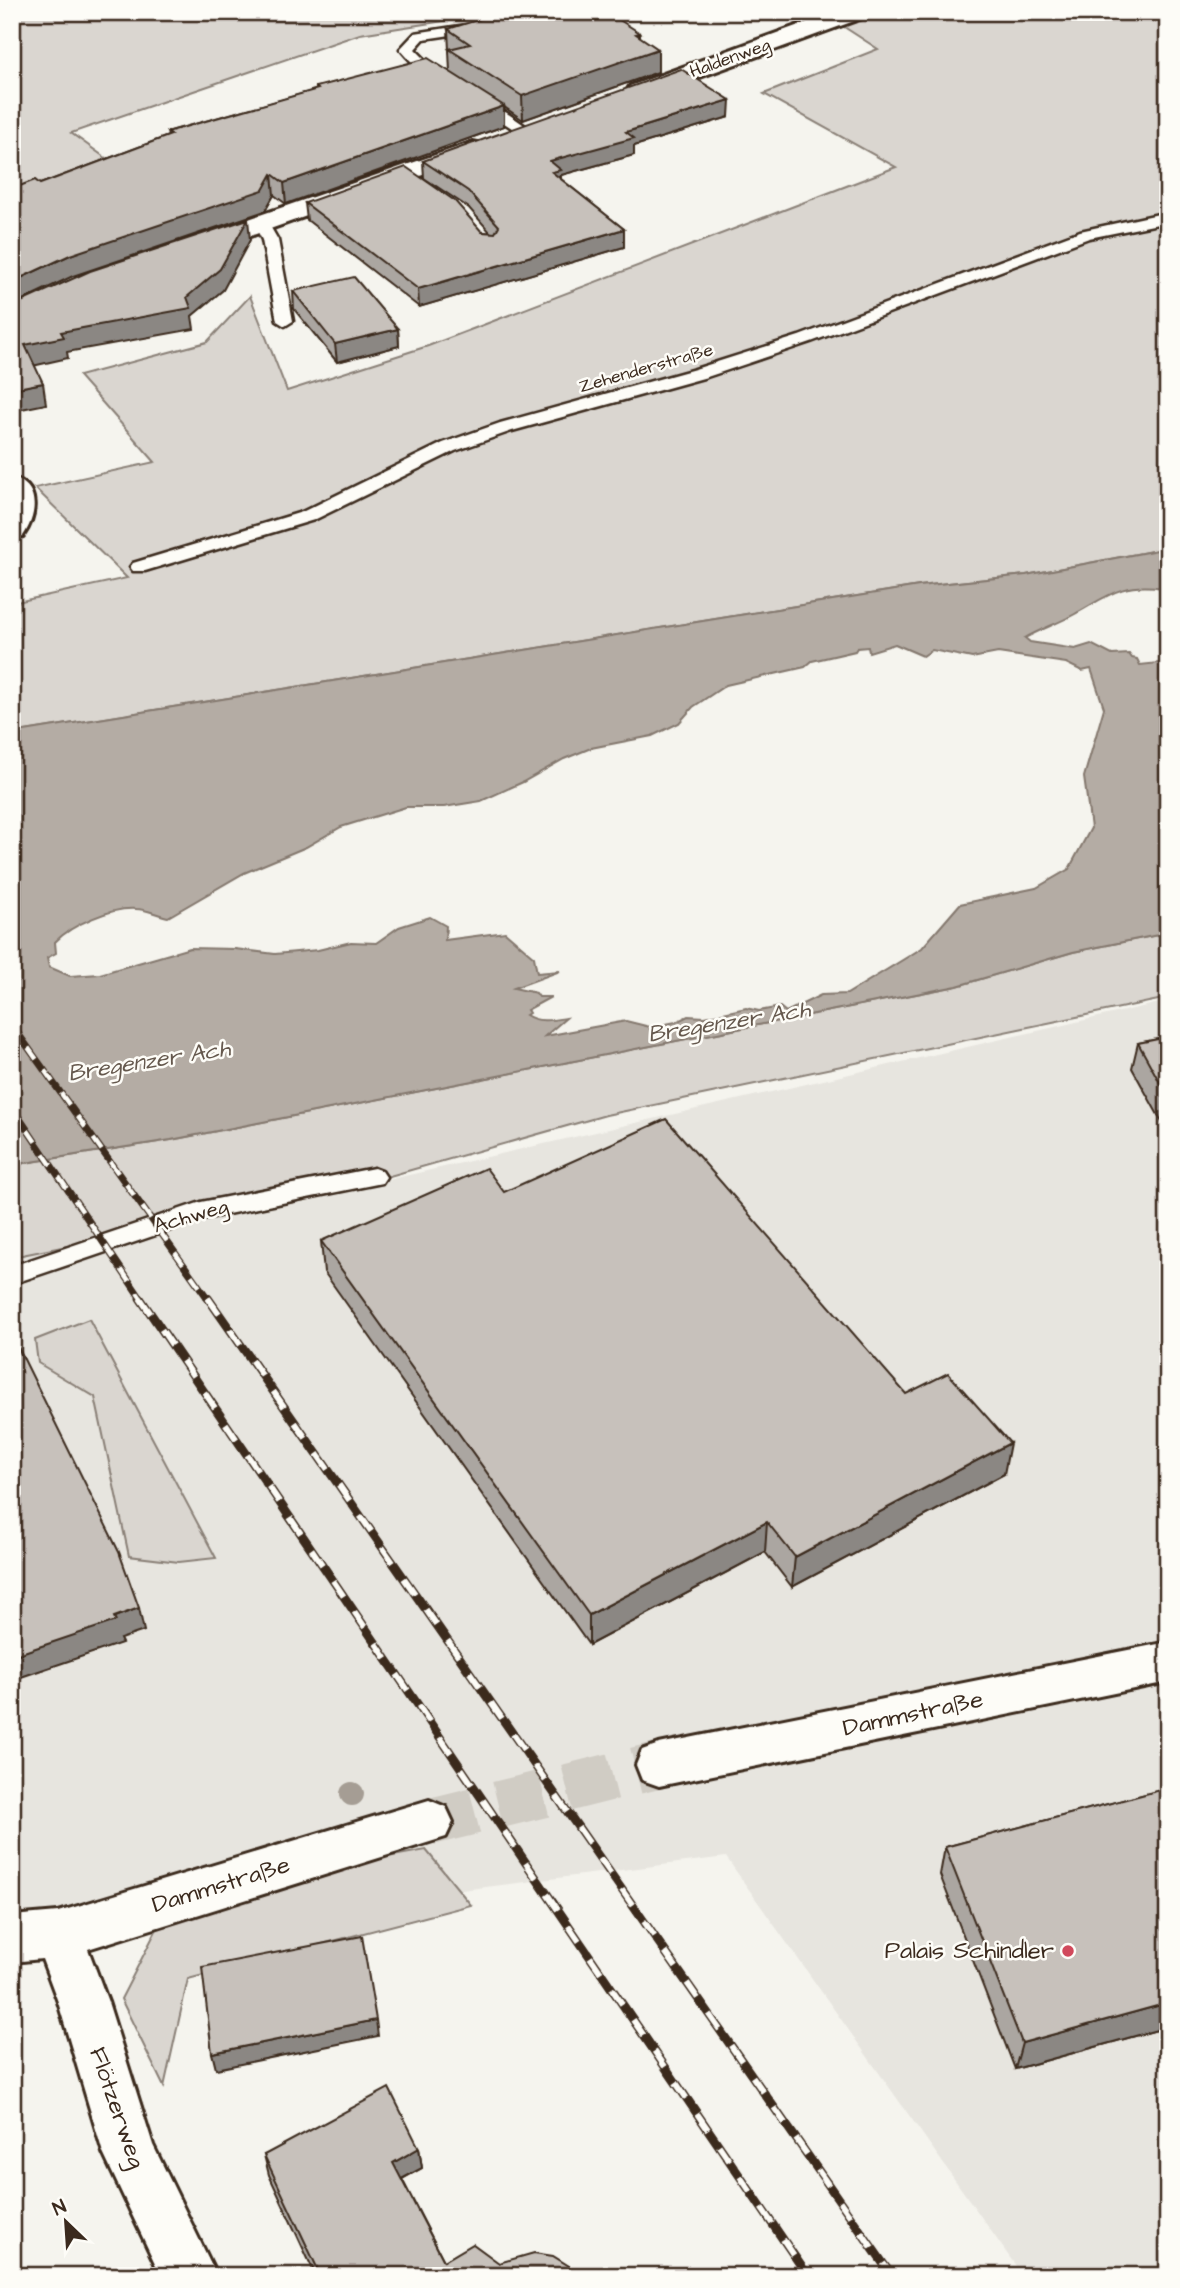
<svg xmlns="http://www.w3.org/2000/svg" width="1180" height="2288" font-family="'Architects Daughter',sans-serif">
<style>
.built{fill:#e7e5df}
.green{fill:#dad6d0;stroke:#8a8077;stroke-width:2}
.water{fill:#b4aca4;stroke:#84786e;stroke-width:2;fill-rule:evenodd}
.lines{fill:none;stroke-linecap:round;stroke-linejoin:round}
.street-tunnel{stroke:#d0ccc4;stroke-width:47;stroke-dasharray:47 24;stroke-linecap:butt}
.lane-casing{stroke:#3b2a1e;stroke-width:5}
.street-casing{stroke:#3b2a1e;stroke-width:6}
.lane{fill:#fdfcf7;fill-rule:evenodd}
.street{fill:#fdfcf7;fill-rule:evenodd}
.rail-far1-casing{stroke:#3b2a1e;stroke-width:7}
.rail-casing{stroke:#3b2a1e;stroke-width:9}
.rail-far1{stroke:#fdfcf7;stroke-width:4.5;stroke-dasharray:14;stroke-linecap:butt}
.rail{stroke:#fdfcf7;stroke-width:6;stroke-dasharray:19;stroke-linecap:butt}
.tree{fill:#a59d94}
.wall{fill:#aba6a1;stroke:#3b2a1e;stroke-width:2}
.shaded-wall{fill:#8b8783;stroke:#3b2a1e;stroke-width:2}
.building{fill:#c7c1bb;stroke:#3b2a1e;stroke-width:2}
.poi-dot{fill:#d1495b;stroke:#fdfcf7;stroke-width:2.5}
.labels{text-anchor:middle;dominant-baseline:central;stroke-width:5;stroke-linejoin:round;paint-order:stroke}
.far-street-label{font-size:18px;fill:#3b2a1e;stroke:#fdfcf7}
.street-label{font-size:21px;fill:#3b2a1e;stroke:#fdfcf7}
.water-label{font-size:23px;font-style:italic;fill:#65584d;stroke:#fdfcf7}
.near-street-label{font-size:24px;fill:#3b2a1e;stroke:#fdfcf7}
.near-poi-label{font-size:24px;fill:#3b2a1e;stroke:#fdfcf7;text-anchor:end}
</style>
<rect width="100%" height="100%" fill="#f5f4ee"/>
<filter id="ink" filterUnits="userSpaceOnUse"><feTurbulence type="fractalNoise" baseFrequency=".0143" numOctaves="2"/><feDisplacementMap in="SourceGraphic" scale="14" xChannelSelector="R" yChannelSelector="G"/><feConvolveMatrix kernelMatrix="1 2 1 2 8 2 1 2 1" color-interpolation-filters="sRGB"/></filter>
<g filter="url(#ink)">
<path class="built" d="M1168,1001v1275h-145l-297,-419 -714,89v-689l314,-63z"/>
<path class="green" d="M12,12h490l-142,22 -289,99 39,28 -98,40z
M821,12h347v536l-142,27 -107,11 -907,147v-130l115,-25 -92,-90 120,-26 -76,-86 128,-34 43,-46 37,95 141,-45 468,-179 -132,-73 114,-45z
M1168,933v65l-562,117 -280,79 -314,63v-92l159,-25 786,-154 116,-34z
M89,1319l127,239 -37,4 -50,-6 -34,-159 -57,-34 -3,-23z
M426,1850l45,55 -283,74 -24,108 -43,-88 44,-86 146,-42z"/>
<path class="water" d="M1168,548v36l-5,4c-41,-6 -54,7 -88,26 -16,9 -34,15 -50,24l5,4 45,7 16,-5 21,11 17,-1 3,4 5,1 3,6 28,-3v271l-95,19 -116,34 -786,154 -159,25v-432l907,-147 107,-11zM895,644l28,12 9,-6 40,8 26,-5 68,10 16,8 9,-2 13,39 -20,69 7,51 -22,41 -33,19 -76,16 -38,44 -75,46 -26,1 -35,17 -6,-5 -21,4 -13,-3 -41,9 -17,-1 -12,6 -26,5 -24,-6 -81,15 21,-18c-13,2 -28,5 -40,-3l3,-2 -2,-3 24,-13h-12l-3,-4 -22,-5 46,-17 -23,2 -3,-16 -29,-25 -60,8 1,-14 -16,-9 -31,10 -23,16 -25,-1 -33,8 -43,4 -40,-5 -45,-1 -90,26 -30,2 -21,-9 -2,-9 9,-5 -1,-11c16,-17 57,-35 81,-33 10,0 22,6 32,8l76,-44 62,-26 35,-20 65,-20h38l37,-6 42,-19 41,-23 27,-11 61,-12 27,-13 14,-16 33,-22 79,-18 7,-6 43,-10 2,-3 11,-1 1,5z"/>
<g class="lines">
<path class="street-tunnel" d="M429,1822l230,-57"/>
<defs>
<path id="lane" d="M479,23l5,1v6l-60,9 -9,10 11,11 21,13v6c-17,3 -37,-18 -47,-30l15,-16z
M480,97l5,1 48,33 -7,4 -5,-1 -46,-30v-6z
M1168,212v10l-79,16 -278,104 -104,35 -195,54 -57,20 -141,69 -169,51h-12l-3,-4 3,-4 169,-51 141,-69 57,-20 195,-54 104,-33 281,-105z
M262,219l5,2 11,19 15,81 -8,5 -8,-5 -15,-81 -8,-16z
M374,1168l8,3 4,6 -4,6 -179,36 -191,65v-18l189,-64z"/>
<path id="street" d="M835,12h33l-3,5 -217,79 -9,2 -9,-2 -3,-5 3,-5z
M473,142l9,2 3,5 -3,5 -274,97 -9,2 -9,-2 -4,-6 4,-6z
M12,478c29,7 25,38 11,58l-11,3z
M1168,1642v40l-509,104 -17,-6 -6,-15 6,-15 17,-6z
M429,1800l17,7 7,15 -7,15 -358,112 20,53 45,143 64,131h-56l-58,-123 -45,-151 -16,-43 -30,3v-46l46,-4z"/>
</defs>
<use href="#lane" class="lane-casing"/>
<use href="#street" class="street-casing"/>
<use href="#lane" class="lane"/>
<use href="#street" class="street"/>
<defs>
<path id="rail-far1" d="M12,1025l197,275
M12,1107l130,193"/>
<path id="rail" d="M140,1298l668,978
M208,1298l684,978"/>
</defs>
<use href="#rail-far1" class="rail-far1-casing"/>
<use href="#rail" class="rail-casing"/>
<use href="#rail-far1" class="rail-far1"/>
<use href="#rail" class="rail"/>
</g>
<g class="tree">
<circle cx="60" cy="283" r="7"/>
<circle cx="352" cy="1794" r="12"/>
</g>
<path class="wall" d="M448,29l192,4v4l18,35 -135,48 -19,-13v19l-218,78 -12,-9 -9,16 -192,65 -33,-92 128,-48 -1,-4 149,-42v-3l134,-15z
M729,117l-95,29v9l-73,20v4l63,50v18l-205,60 -112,-87 -2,-17 186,30 -22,-25 -45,-30 -1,-17z
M293,291l105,38 1,17 -62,16 -43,-53z
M1168,1037v96l-36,-65 6,-25z
M504,1192l402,202 98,80 -212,113 -27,-35 -176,93 -265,-373 -3,-31z
M1168,1788v239l-153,42 -75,-194 5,-28z
M419,2148l3,20 -20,11 42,82 55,2 77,13h-260l-47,-101 -5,-20z"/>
<path class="shaded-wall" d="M640,33v22l18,-6v23l-135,48 -1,-24z
M730,100l-1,17 -95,29v9l-73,20v12l-9,2 -2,-28 76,-29z
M504,106v20l-218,78 -2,-21z
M272,174l2,21 -9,16 -192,65 -61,29v-23l58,-27z
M248,219l2,21 -27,50 -31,26 2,13 -127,23 1,6 -40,9 -3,-22 36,-13 126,-35z
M624,229v18l-205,60 -1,-18z
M398,329l1,17 -62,16 -2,-18z
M43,383l3,21 -34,7v-22z
M1010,1443l-6,31 -212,113 3,-30z
M767,1522l-2,30 -176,93v-30z
M139,1608l5,23 -24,8 2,4 -110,37v-24l102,-39z
M1168,2003v24l-153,42 7,-26z
M376,2020l2,16 -162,33 -4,-16z
M419,2148l3,20 -26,14 -3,-19z"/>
<path class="building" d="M503,12h104l33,21 -4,1 22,15 -136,47 -73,-47 21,-5 -22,-15z
M428,58l76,48 -220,77 -12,-9 -9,16 -193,65 -58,27v-93l23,-9 5,4 131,-49 -4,-3 151,-43 -2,-2z
M681,69l49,31 -104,32 8,6 -84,23 11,9 -9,2 72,57 -206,60 -113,-86 101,-36 49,34 27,31 13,1 4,-7 -31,-35 -45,-30z
M248,219l-28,50 -33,28 4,11 -130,24 3,5 -39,8 18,38 -31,6v-83l78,-35z
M354,277l44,52 -63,15 -42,-53z
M1168,1037v60l-30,-54z
M666,1119l240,275 42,-21 62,70 -215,114 -28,-35 -178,93 -268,-374 165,-73 18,24z
M12,1335l107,217 20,56 -25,9 2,4 -104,35z
M1168,1788v215l-146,40 -77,-196z
M362,1936l14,84 -164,33 -10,-86z
M389,2088l30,60 -26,15 51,98 29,-17 26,19 35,-10 19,3 16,10 7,10h-255l-57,-121z"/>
</g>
<circle class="poi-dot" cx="1068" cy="1951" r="7"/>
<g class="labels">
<g class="far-street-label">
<text transform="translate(730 58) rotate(-20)">Haldenweg</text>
<text transform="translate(646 368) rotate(-16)">Zehenderstraße</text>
</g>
<g class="street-label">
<text transform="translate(191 1216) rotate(-16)">Achweg</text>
</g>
<g class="water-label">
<text transform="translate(729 1022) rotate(-9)">Bregenzer Ach</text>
<text transform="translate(149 1061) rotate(-9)">Bregenzer Ach</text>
</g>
<g class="near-street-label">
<text transform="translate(913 1714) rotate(-12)">Dammstraße</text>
<text transform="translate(221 1885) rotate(-17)">Dammstraße</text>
<text transform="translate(117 2108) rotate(71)">Flötzerweg</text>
</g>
<g class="near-poi-label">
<text x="1054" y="1951">Palais Schindler</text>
</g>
</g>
<rect width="1180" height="2288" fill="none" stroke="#fdfcf7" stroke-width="42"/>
<rect x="21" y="21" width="1138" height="2246" fill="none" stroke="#3b2a1e" stroke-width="2.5" filter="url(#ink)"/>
<g transform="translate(66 2222) rotate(335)" stroke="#fdfcf7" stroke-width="5" paint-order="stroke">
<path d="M0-5L12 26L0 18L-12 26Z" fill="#3b2a1e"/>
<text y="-10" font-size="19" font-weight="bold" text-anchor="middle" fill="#3b2a1e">N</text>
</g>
</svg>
